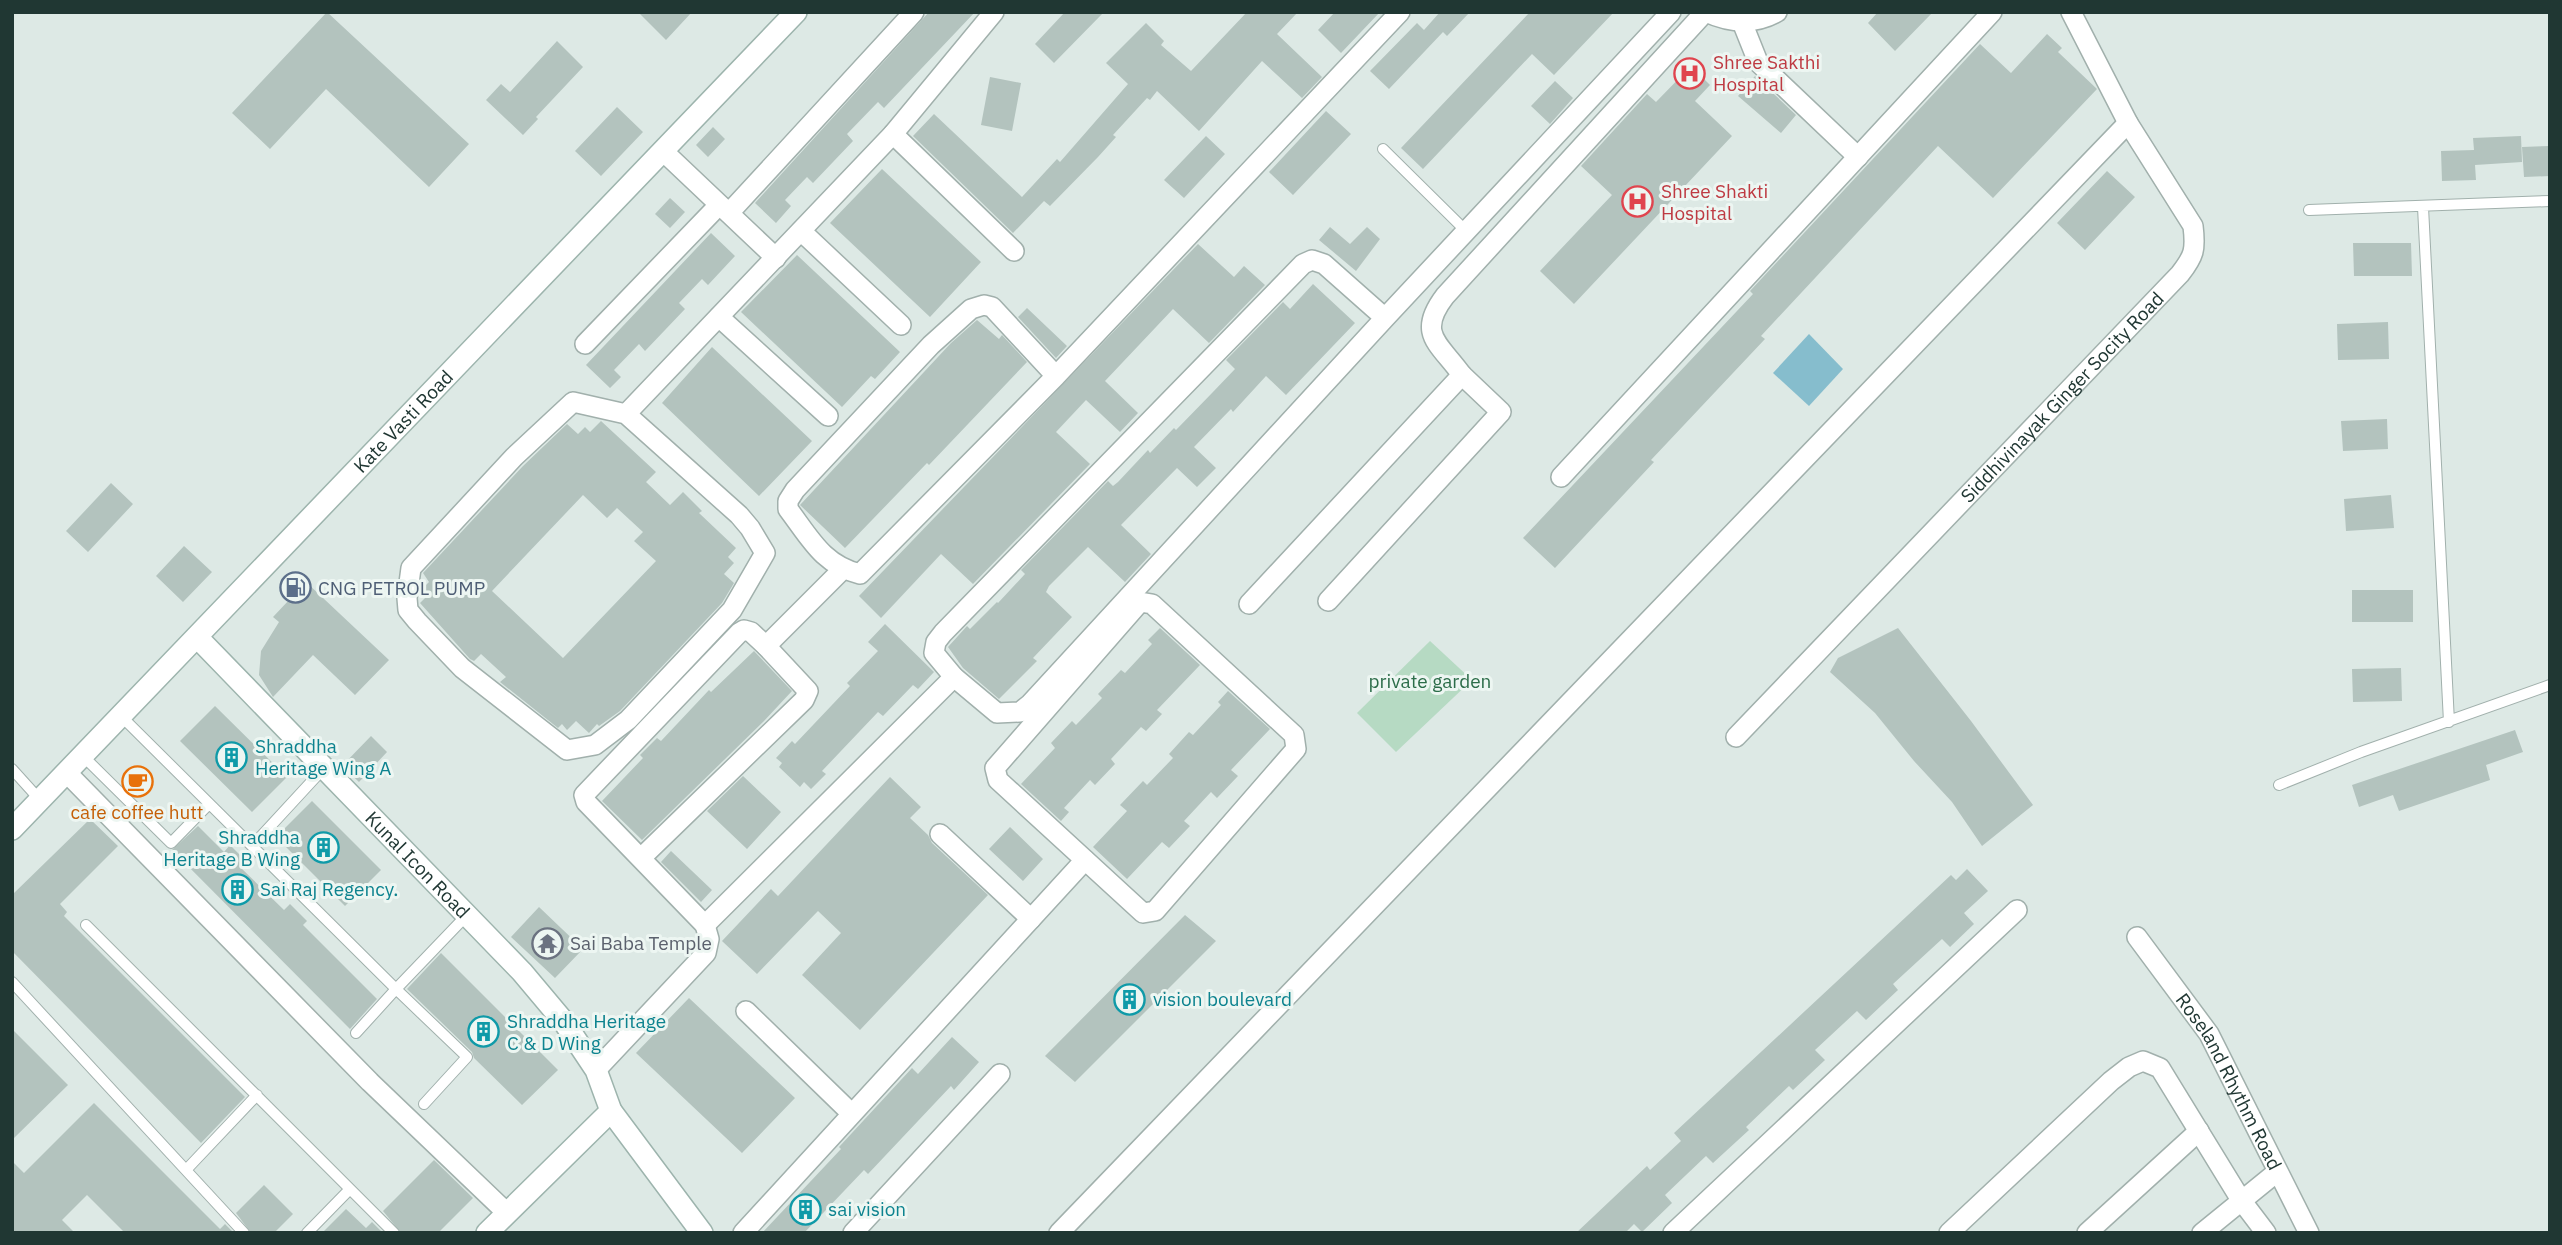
<svg xmlns="http://www.w3.org/2000/svg" width="2562" height="1245" font-family="'IBM Plex Sans',sans-serif">
<style>
.green{fill:#b6dac3}
.water{fill:#86bdcd}
.building{fill:#b3c3be;fill-rule:evenodd}
.lines{fill:none;stroke-linecap:round;stroke-linejoin:round}
.lane-casing{stroke:#a1b0ac;stroke-width:12}
.street-casing{stroke:#a1b0ac;stroke-width:22}
.secondary-casing{stroke:#9db4ad;stroke-width:24}
.lane{stroke:#fff;stroke-width:10}
.street{stroke:#fff;stroke-width:19}
.secondary{stroke:#fff;stroke-width:21}
.labels{text-anchor:middle;dominant-baseline:central;stroke-width:6;stroke-linejoin:round;paint-order:stroke}
.health-label{font-size:19px;fill:#be3a42;stroke:#edf6f2;text-anchor:start}
.street-label{font-size:19px;fill:#203733;stroke:#edf6f2}
.service-label{font-size:19px;fill:#4e5e75;stroke:#edf6f2;text-anchor:start}
.park-label{font-size:19px;fill:#2c6d49;stroke:#edf6f2}
.culture-label{font-size:19px;fill:#0d838f;stroke:#edf6f2;text-anchor:start}
.food-label{font-size:19px;fill:#c56008;stroke:#edf6f2}
.worship-label{font-size:19px;fill:#5b616d;stroke:#edf6f2;text-anchor:start}
</style>
<rect width="100%" height="100%" fill="#dde9e5"/>
<path class="green" d="M1430,641l42,39 -76,72 -39,-39z"/>
<path class="water" d="M1809,334l34,35 -34,37 -36,-33z"/>
<path class="building" d="M327,12l142,132 -40,43 -103,-98 -56,60 -38,-36z
M638,12h54l-26,28z
M929,12h46l-91,96 -6,-6 -31,32 6,7 -40,42 -6,-6 -22,23 6,6 -15,17 -21,-20z
M1065,12h39l-50,51 -19,-19z
M1247,12h51l-21,22 45,43 -20,21 -40,-37 -63,70 -42,-40 -7,9 -3,-2 -34,37 3,2 -18,20 -48,49 -6,-5 -31,32 -100,-97 21,-22 88,83 35,-38 3,3 68,-78 -22,-21 40,-40 18,18 -3,4 30,26z
M1335,12h45l-39,41 -23,-23z
M1440,12h30l-23,24 -4,-4 -54,57 -19,-18 47,-48 7,7z
M1530,12h84l-60,63 -22,-21 -109,115 -22,-21z
M1878,12h55l-38,39 -27,-28z
M2047,34l15,14 -4,4 39,37 -104,109 -55,-52 -177,190 4,3 -114,121 3,2 -99,106 -32,-30 230,-244 -3,-3 230,-247 31,29z
M557,41l26,26 -47,50 2,2 -15,16 -37,-35 15,-16 9,8z
M1691,66l19,19 -15,16 37,35 -158,168 -34,-33 72,-76 -31,-29 66,-72 9,8z
M1755,76l41,39 -15,18 -43,-37z
M990,77l31,6 -9,48 -31,-6z
M1555,81l18,17 -23,26 -19,-18z
M617,107l26,25 -42,44 -26,-25z
M1326,111l25,23 -58,61 -24,-23z
M713,127l12,12 -17,18 -12,-12z
M1206,136l19,18 -41,44 -20,-18z
M2521,136l1,26 -47,3 1,15 -34,1 -1,-30 33,-1 -1,-12z
M2550,146v30l-26,1 -2,-30z
M882,169l99,93 -51,55 -100,-94z
M2107,171l28,26 -50,53 -28,-27z
M670,198l15,14 -15,16 -15,-14z
M1330,227l20,17 17,-17 13,12 -24,32 -37,-31z
M711,233l24,23 -27,29 -6,-6 -23,24 6,6 -40,42 -6,-7 -25,26 7,7 -11,11 -24,-23z
M2353,243h58l1,33h-58z
M1198,244l36,33 10,-11 21,19 -56,58 -36,-34 -68,72 33,32 -18,19 -34,-32 -30,32 34,32 -117,120 -32,-30 -60,64 -22,-22z
M797,255l103,97 -25,27 -4,-3 -29,31 -101,-95z
M1313,284l42,39 -69,72 -20,-19 -33,36 -2,-3 -37,38 22,21 -19,19 -20,-19 -56,57 30,29 -26,28 -37,-35 -39,39 -3,6 26,25 -39,41 4,3 -38,38 -36,-31 -15,-21 19,-21 3,3 27,-27 1,1 27,-29 -4,-4 87,-89 5,5 5,-4 30,-32 2,3 24,-25 2,2 36,-37 23,-24 -9,-9 57,-58 7,7z
M1027,308l40,38 -11,12 -38,-41z
M977,320l22,19 3,-4 25,27 -98,103 -2,-2 -82,85 -45,-43 151,-162z
M2388,322l1,37 -51,1 -1,-36z
M712,347l100,94 -53,55 -97,-93z
M2387,419l1,30 -45,2 -2,-30z
M601,421l55,51 -10,10 24,23 13,-13 19,19 -3,2 37,35 -8,9 6,6 -10,11 10,9 -12,20 -102,108 -21,15 -2,-2 -8,9 -13,-12 -9,9 -5,-6 -4,4 -58,-46 6,-5 -25,-23 -7,7 -4,-2 -50,-56 7,-7 -6,-6 8,-8 -6,-9 100,-107 44,-42 11,10 7,-7 5,5zM583,495l24,23 10,-10 26,24 -9,9 22,20 -93,97 -71,-67z
M111,483l22,21 -45,48 -22,-21z
M2391,495l3,33 -48,3 -2,-32z
M184,546l28,26 -29,30 -27,-26z
M306,582l83,78 -34,35 -42,-40 -40,42 -14,-22 2,-24 18,-29 -6,-5z
M2352,590h61v32h-61z
M885,624l49,48 -16,17 -5,-4 -30,31 -5,-4 -56,59 4,3 -15,15 -7,-7 -4,5 -21,-20 3,-4 -6,-5 16,-17 3,3 55,-58 -3,-3 31,-32 -10,-9z
M1160,628l40,37 -43,45 5,4 -16,17 -5,-4 -30,32 4,5 -20,21 -5,-5 -26,28 5,4 -8,9 -40,-37 34,-36 -4,-5 21,-22 4,4 26,-27 -4,-4 23,-24 4,3 27,-29 -4,-4z
M1898,628l73,93 62,84 -51,41 -30,-44 -38,-41 -39,-48 -45,-41 8,-14z
M754,651l38,40 -28,30 -122,119 -40,-39 41,-43 -3,-3 17,-17 4,3 48,-51 2,2z
M2401,668l1,33 -49,1 -1,-33z
M1228,691l42,38 -39,41 7,6 -21,22 -6,-6 -27,29 6,5 -21,22 -7,-6 -35,37 -34,-32 34,-36 -7,-6 23,-24 4,4 26,-27 -4,-4 20,-22 4,3 28,-30 -3,-3z
M215,706l72,71 -35,35 -72,-71z
M2515,730l8,22 -37,13 4,15 -91,31 -6,-16 -34,12 -7,-22z
M371,736l16,16 -28,30 -17,-16z
M743,776l38,36 -34,37 -40,-38z
M890,777l31,30 -11,11 18,17 4,8 56,52 -128,135 -58,-55 39,-42 -23,-22 -61,63 -35,-33 49,-52 7,7z
M312,801l69,69 -36,36 -69,-69z
M90,819l28,27 -58,58 7,8 -3,4 181,181 -44,46 -189,-192v-56z
M198,826l26,26 6,-7 15,15 -6,6 45,44 6,-6 17,17 -4,4 74,74 -27,30 -178,-179z
M1010,827l33,32 -20,22 -34,-32z
M671,851l41,39 -11,12 -40,-40z
M1967,869l21,22 -24,22 10,11 -24,23 -8,-8 -49,45 5,6 -32,30 -9,-9 -42,39 10,10 -32,30 -4,-4 -43,41 3,3 -36,33 -7,-7 -41,39 7,8 -30,29 -8,-8 -9,9h-49l71,-67 3,4 31,-29 -7,-8 277,-258 5,5z
M539,907l44,42 -28,29 -44,-41z
M1185,915l31,26 -141,141 -30,-26z
M441,953l117,117 -36,35 -48,-47 -2,-6 -65,-63z
M689,998l106,100 -53,55 -106,-100z
M12,1029l56,56 -56,55z
M952,1037l27,25 -25,28 -3,-4 -83,88 -4,-4 -60,63h-42l79,-84 -2,-2 73,-79 6,6z
M94,1103l126,126 5,-5 9,9h-109l-38,-38 -25,25 13,13h-63v-72l12,12z
M434,1160l39,38 -35,35h-37l-18,-22z
M264,1185l29,29 -19,19h-23l-15,-20z
M346,1209l20,19 6,-6 11,11h-61z"/>
<g class="lines">
<defs>
<path id="lane" d="M1383,149l83,82
M2423,207l26,515
M2309,210l241,-9
M121,716l275,273 -40,44
M83,756l88,87 38,-39
M12,769l28,31
M2279,785l82,-33 189,-67
M253,845l71,-77
M86,925l308,308
M12,982l232,251
M424,1104l43,-47 -71,-68 70,-73
M186,1170l71,-75
M307,1233l43,-44"/>
<g id="street">
<path d="M1706,12c24,11 48,13 71,0"/>
<path d="M1742,22l16,40 100,95"/>
<path d="M893,134l121,117"/>
<path d="M664,152l112,106"/>
<path d="M729,213l185,-201"/>
<path d="M801,231l100,94"/>
<path d="M719,317l109,99"/>
<path d="M1385,318l-61,-54 -12,-4 -9,4 -360,369 -7,9 -2,11 20,24 43,36 23,-1 10,-8 355,-386 286,-306"/>
<path d="M585,344l134,-139"/>
<path d="M1056,376l-64,-69 -8,-2 -13,4 -40,36 -136,145 -7,11v8c22,29 35,56 72,65l196,-198 344,-364"/>
<path d="M626,414l113,101 11,13 15,25 -33,57 -104,110 -33,25 -28,5 -105,-82 -45,-47 -9,-11 -1,-12 4,-30 103,-111 59,-55 53,12 267,-280 101,-122"/>
<path d="M1561,477l431,-465"/>
<path d="M1328,601l173,-189 -39,-37"/>
<path d="M1140,602l12,2 142,131 2,14 -141,162 -12,2 -145,-133 -3,-12z"/>
<path d="M1249,604l213,-229c-23,-32 -46,-41 -17,-79l260,-284"/>
<path id="s1" d="M1736,737l444,-463c14,-18 16,-24 13,-48l-65,-103 -57,-111"/>
<path d="M67,773l303,309 137,131"/>
<path d="M940,834l91,85"/>
<path d="M641,858l163,-158 4,-9 -42,-45"/>
<path d="M705,925l249,-248"/>
<path id="s2" d="M2137,937l72,97 100,199"/>
<path d="M746,1011l105,102"/>
<path d="M596,1070l110,-117 3,-14 -4,-14 -119,-123 -2,-7 155,-162 5,-3 7,2 15,14 76,-76"/>
<path d="M743,1233l342,-373"/>
<path d="M853,1233l147,-159"/>
<path d="M1059,1233l1069,-1110"/>
<path d="M1673,1233l344,-323"/>
<path d="M1949,1233l162,-152 18,-14 14,-6 17,7 81,132 25,33"/>
<path d="M2087,1233l112,-102"/>
<path d="M2202,1233l75,-61"/>
</g>
<g id="secondary">
<path id="s3" d="M197,637l325,335 42,50 32,48 15,41 91,122"/>
<path id="s4" d="M12,829l784,-817"/>
<path d="M487,1233l124,-122"/>
</g>
</defs>
<use href="#lane" class="lane-casing"/>
<use href="#street" class="street-casing"/>
<use href="#secondary" class="secondary-casing"/>
<use href="#lane" class="lane"/>
<use href="#street" class="street"/>
<use href="#secondary" class="secondary"/>
</g>
<defs>
<symbol id="hospital-ring" viewBox="-11 -11 22 22"><circle r="9.5" fill="#edf6f2" stroke="#e0444e" stroke-width="1.5"/><path d="M-5-5h3v3.5h4V-5h3V5h-3V1.5h-4V5h-3Z" fill="#e0444e"/></symbol>
<symbol id="fuel-ring" viewBox="-11 -11 22 22"><circle r="9.5" fill="#edf6f2" stroke="#5c6f8a" stroke-width="1.5"/><path d="M-5.5-6h7V0h2V4h1.3V-2.5L3-4.5l.8-.8L6-3V5H2.5V1h-1V6h-7ZM-4.2-4.7v3.2H.2V-4.7Z" fill="#5c6f8a"/></symbol>
<symbol id="building-ring" viewBox="-11 -11 22 22"><circle r="9.5" fill="#edf6f2" stroke="#0f9aa8" stroke-width="1.5"/><path d="M-4-6H4V6H1V3H-1V6H-4ZM-2.5-4.3h1.7v1.8h-1.7ZM.8-4.3h1.7v1.8H.8ZM-2.5-1h1.7V.8h-1.7ZM.8-1h1.7V.8H.8Z" fill="#0f9aa8"/></symbol>
<symbol id="cafe-ring" viewBox="-11 -11 22 22"><circle r="9.5" fill="#edf6f2" stroke="#e8710a" stroke-width="1.5"/><path d="M-5.5-4.5H6V0H3Q3 3.5 0 3.5H-2.5Q-5.5 3.5-5.5 0ZM3-3.2v2h1.7v-2ZM-6 4.5H4V6H-6Z" fill="#e8710a"/></symbol>
<symbol id="temple-ring" viewBox="-11 -11 22 22"><circle r="9.5" fill="#edf6f2" stroke="#6b7280" stroke-width="1.5"/><path d="M0-6L5-2H3V0L6.5 2.5H4V6H1.5V3h-3V6H-4V2.5H-6.5L-3 0V-2H-5Z" fill="#6b7280"/></symbol>
</defs>
<g fill-rule="evenodd">
<use href="#hospital-ring" x="1672" y="56" width="35" height="35"/>
<use href="#hospital-ring" x="1620" y="184" width="35" height="35"/>
<use href="#fuel-ring" x="278" y="570" width="35" height="35"/>
<use href="#building-ring" x="214" y="740" width="35" height="35"/>
<use href="#cafe-ring" x="120" y="764" width="35" height="35"/>
<use href="#building-ring" x="306" y="830" width="35" height="35"/>
<use href="#building-ring" x="220" y="872" width="35" height="35"/>
<use href="#temple-ring" x="530" y="926" width="35" height="35"/>
<use href="#building-ring" x="1112" y="982" width="35" height="35"/>
<use href="#building-ring" x="466" y="1014" width="35" height="35"/>
<use href="#building-ring" x="788" y="1192" width="35" height="35"/>
</g>
<g class="labels">
<g class="health-label">
<text x="1713" y="62">Shree Sakthi<tspan x="1713" dy="22">Hospital</tspan></text>
<text x="1661" y="191">Shree Shakti<tspan x="1661" dy="22">Hospital</tspan></text>
</g>
<g class="street-label">
<text stroke="none"><textPath href="#s1" startOffset="471">Siddhivinayak Ginger Socity Road</textPath></text>
<text stroke="none"><textPath href="#s4" startOffset="565">Kate Vasti Road</textPath></text>
<text stroke="none"><textPath href="#s3" startOffset="317">Kunal Icon Road</textPath></text>
<text stroke="none"><textPath href="#s2" startOffset="172">Roseland Rhythm Road</textPath></text>
</g>
<g class="service-label">
<text x="318" y="588">CNG PETROL PUMP</text>
</g>
<g class="park-label">
<text x="1430" y="681">private garden</text>
</g>
<g class="culture-label">
<text x="255" y="746">Shraddha<tspan x="255" dy="22">Heritage Wing A</tspan></text>
<text x="300" y="837" text-anchor="end">Shraddha<tspan x="300" dy="22">Heritage B Wing</tspan></text>
<text x="260" y="889">Sai Raj Regency.</text>
<text x="1153" y="999">vision boulevard</text>
<text x="507" y="1021">Shraddha Heritage<tspan x="507" dy="22">C &amp; D Wing</tspan></text>
<text x="828" y="1209">sai vision</text>
</g>
<g class="food-label">
<text x="137" y="812">cafe coffee hutt</text>
</g>
<g class="worship-label">
<text x="570" y="943">Sai Baba Temple</text>
</g>
</g>
<rect width="2562" height="1245" fill="none" stroke="#203733" stroke-width="28"/>
</svg>
